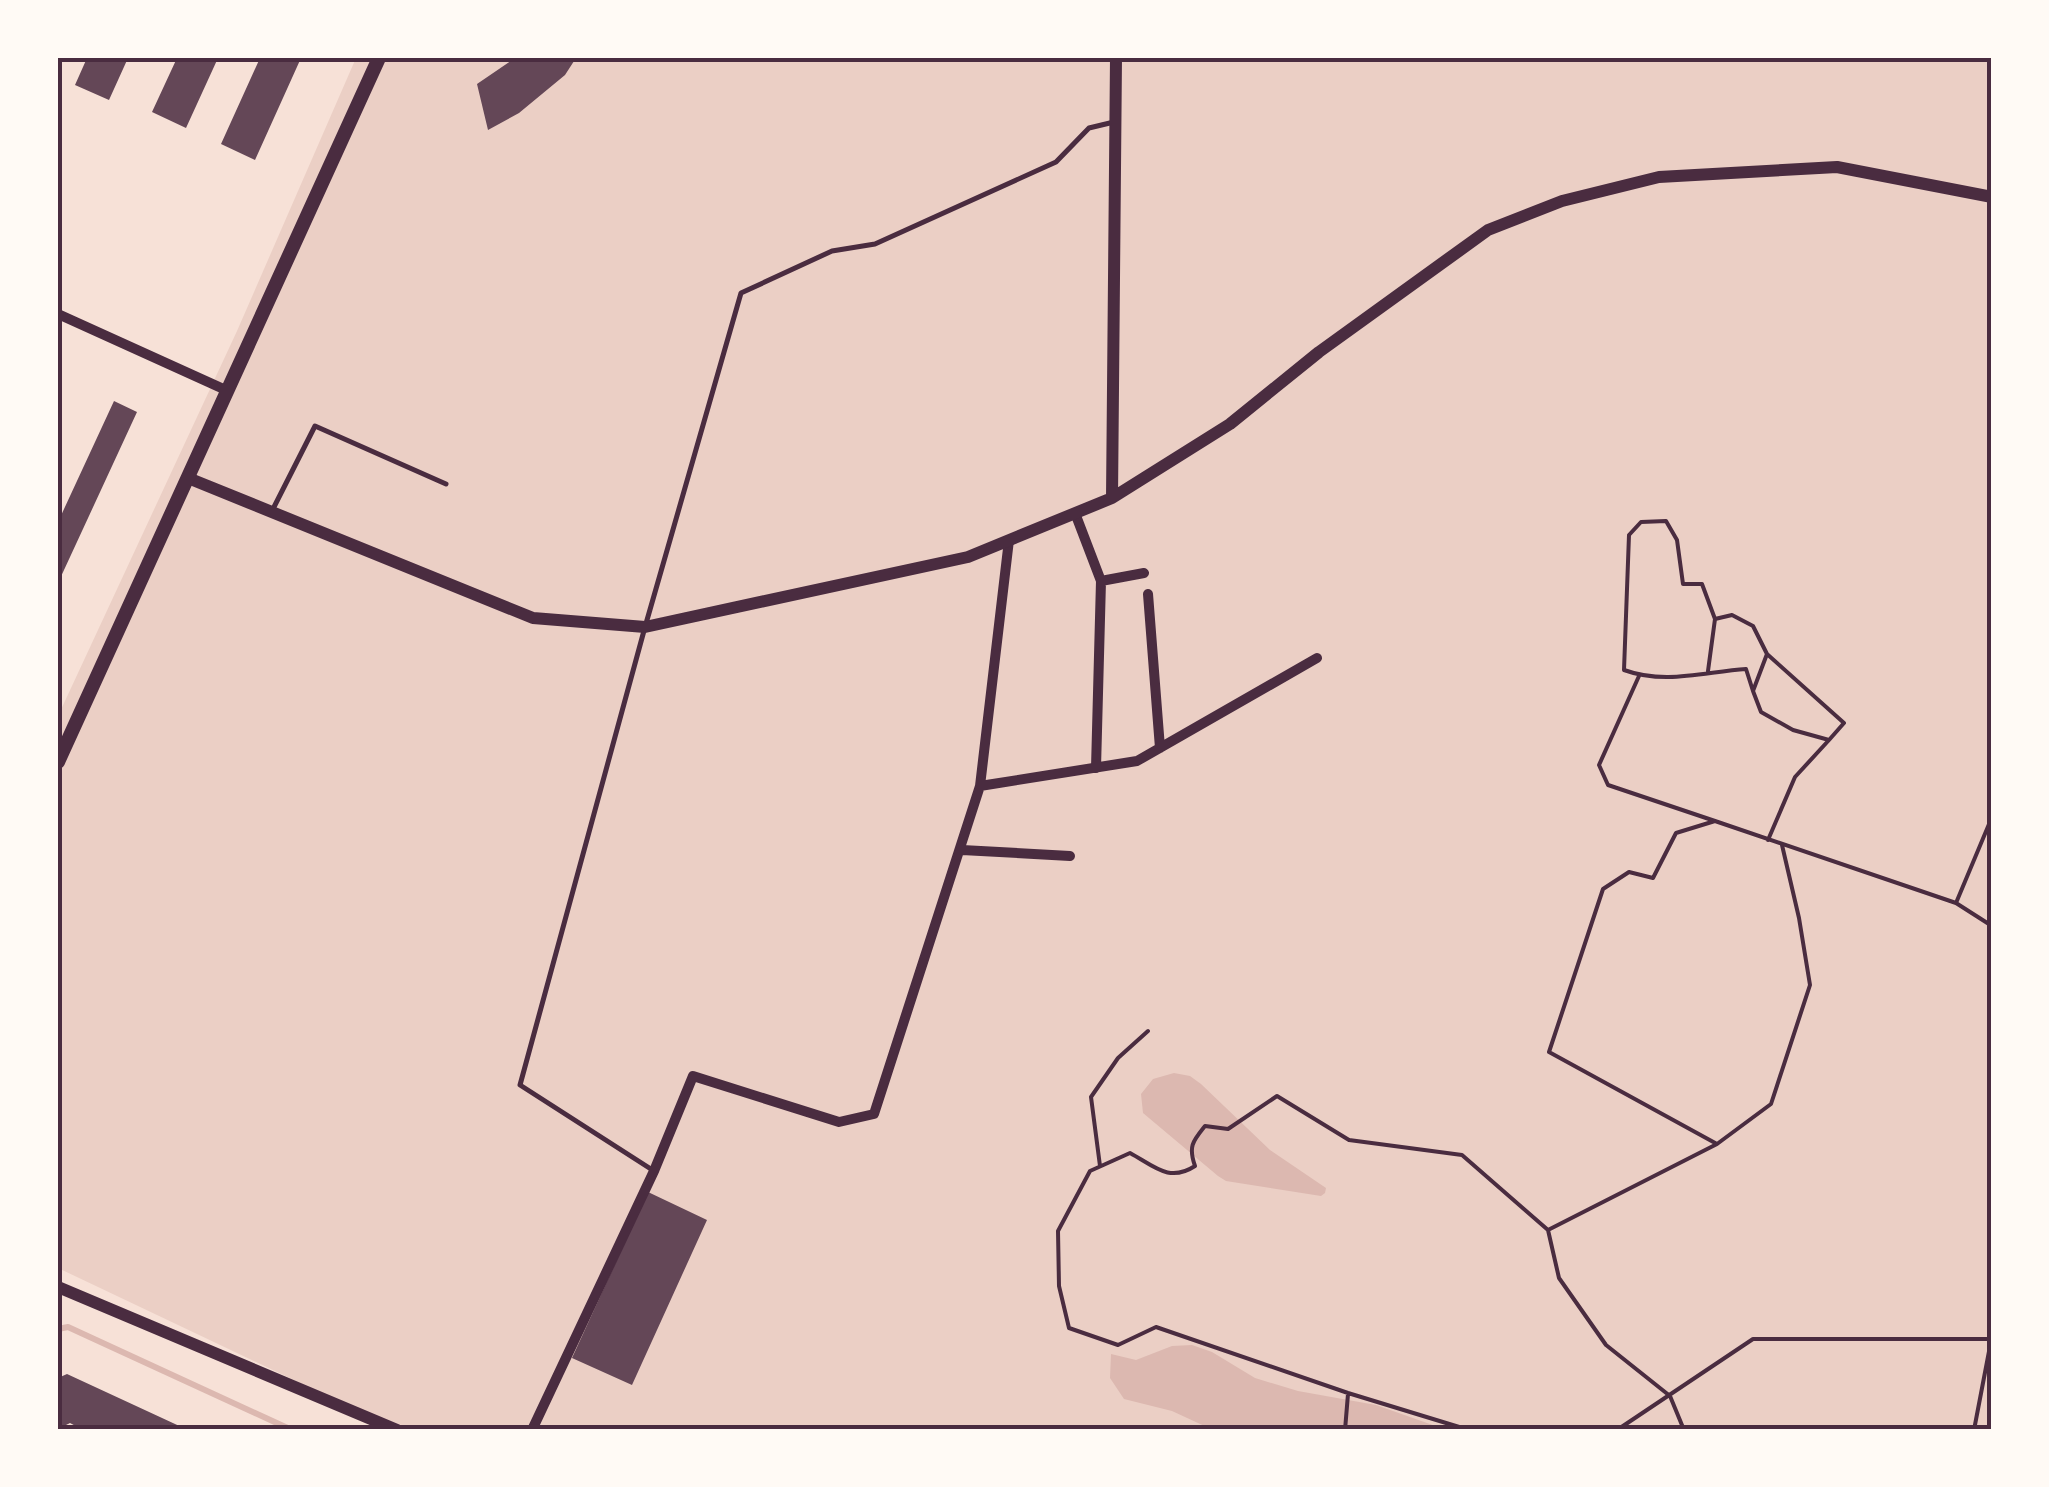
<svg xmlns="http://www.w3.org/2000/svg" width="2049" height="1487" font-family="'Asap Condensed',sans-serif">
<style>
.green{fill:#ebcfc5}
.water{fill:#dcb8b0}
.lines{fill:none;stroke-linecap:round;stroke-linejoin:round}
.stream{stroke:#dcb8b0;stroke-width:6}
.building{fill:#644757}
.path{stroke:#4a2c40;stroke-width:4}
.service{stroke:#4a2c40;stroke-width:5}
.minor{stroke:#4a2c40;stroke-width:10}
.tertiary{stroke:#4a2c40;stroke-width:12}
.secondary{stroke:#4a2c40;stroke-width:14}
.neatline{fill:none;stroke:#4a2c40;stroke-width:4}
</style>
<rect width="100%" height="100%" fill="#f7e1d7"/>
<path class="green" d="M356,58h1635v1371h-1594l-339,-161v-552l179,-385z"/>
<path class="water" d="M1174,1073l16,3 11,8 69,66 56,38 -1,5 -4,3 -95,-15 -8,-5 -75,-63 -2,-19 12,-15z
M1192,1345l20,7 43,26 43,13 78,14 68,24h-233l-39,-18 -48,-12 -14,-21 1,-24 25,6 36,-14z"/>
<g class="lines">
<path class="stream" d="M58,1329l10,-2 224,103"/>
</g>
<path class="building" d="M87,58h41l-19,42 -34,-15z
M177,58h41l-32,70 -34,-16z
M260,58h41l-46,102 -34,-16z
M515,58h61l-11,17 -46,38 -31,17 -11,-46z
M114,401l23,11 -79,171v-61z
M648,1192l59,28 -75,165 -60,-27z
M67,1374l121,56h-105l-13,-7 -12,6v-51z"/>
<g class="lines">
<path class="path" d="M1708,671l7,-52
M1639,676l-40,89 9,20 107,36
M1753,691l-7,-22c-42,3 -81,16 -122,1l5,-135 12,-13 25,-1 11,19 6,44h19l13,35 17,-4 21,11 14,28 77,69 -15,17 -36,-10 -32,-18 -8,-21 14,-37
M1768,840l27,-63 34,-37
M1956,903l36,-86
M1717,1144l-168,-92 54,-163 26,-17 24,6 23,-45 39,-12 241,82 36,23
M1100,1166l-9,-69 27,-39 30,-27
M1548,1230l169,-86 54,-40 39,-119 -11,-67 -17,-73
M1345,1430l3,-36
M1469,1430l-121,-37 -192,-66 -38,18 -49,-17 -10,-42 -1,-55 32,-60 40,-18c24,13 39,30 65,13 -7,-20 -2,-25 10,-40l23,3 49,-33 72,44 113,15 86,75 11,48 47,67 64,51 14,34
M1617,1430l136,-91h239
M1974,1430l17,-89"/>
<path class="service" d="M273,509l42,-83 131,58
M654,1171l-134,-86 125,-458 96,-334 91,-42 43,-7 181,-82 33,-34 25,-6"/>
<path class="minor" d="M58,314l170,77
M1075,513l26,68 -5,187
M1101,581l43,-8
M1148,594l12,154
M980,786l157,-25 180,-103
M962,850l108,6
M532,1430l122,-259 39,-95 146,46 35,-8 106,-328 29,-246"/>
<path class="tertiary" d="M188,478l345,140 112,9 323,-70 144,-59 118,-74 89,-72 169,-122 74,-29 97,-24 178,-10 155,30
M1112,498l4,-440
M58,1287l339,143"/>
<path class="secondary" d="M58,762l321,-704"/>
</g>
<rect width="2049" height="1487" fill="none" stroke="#fffaf5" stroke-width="120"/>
<rect x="60" y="60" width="1929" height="1367" class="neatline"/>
</svg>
